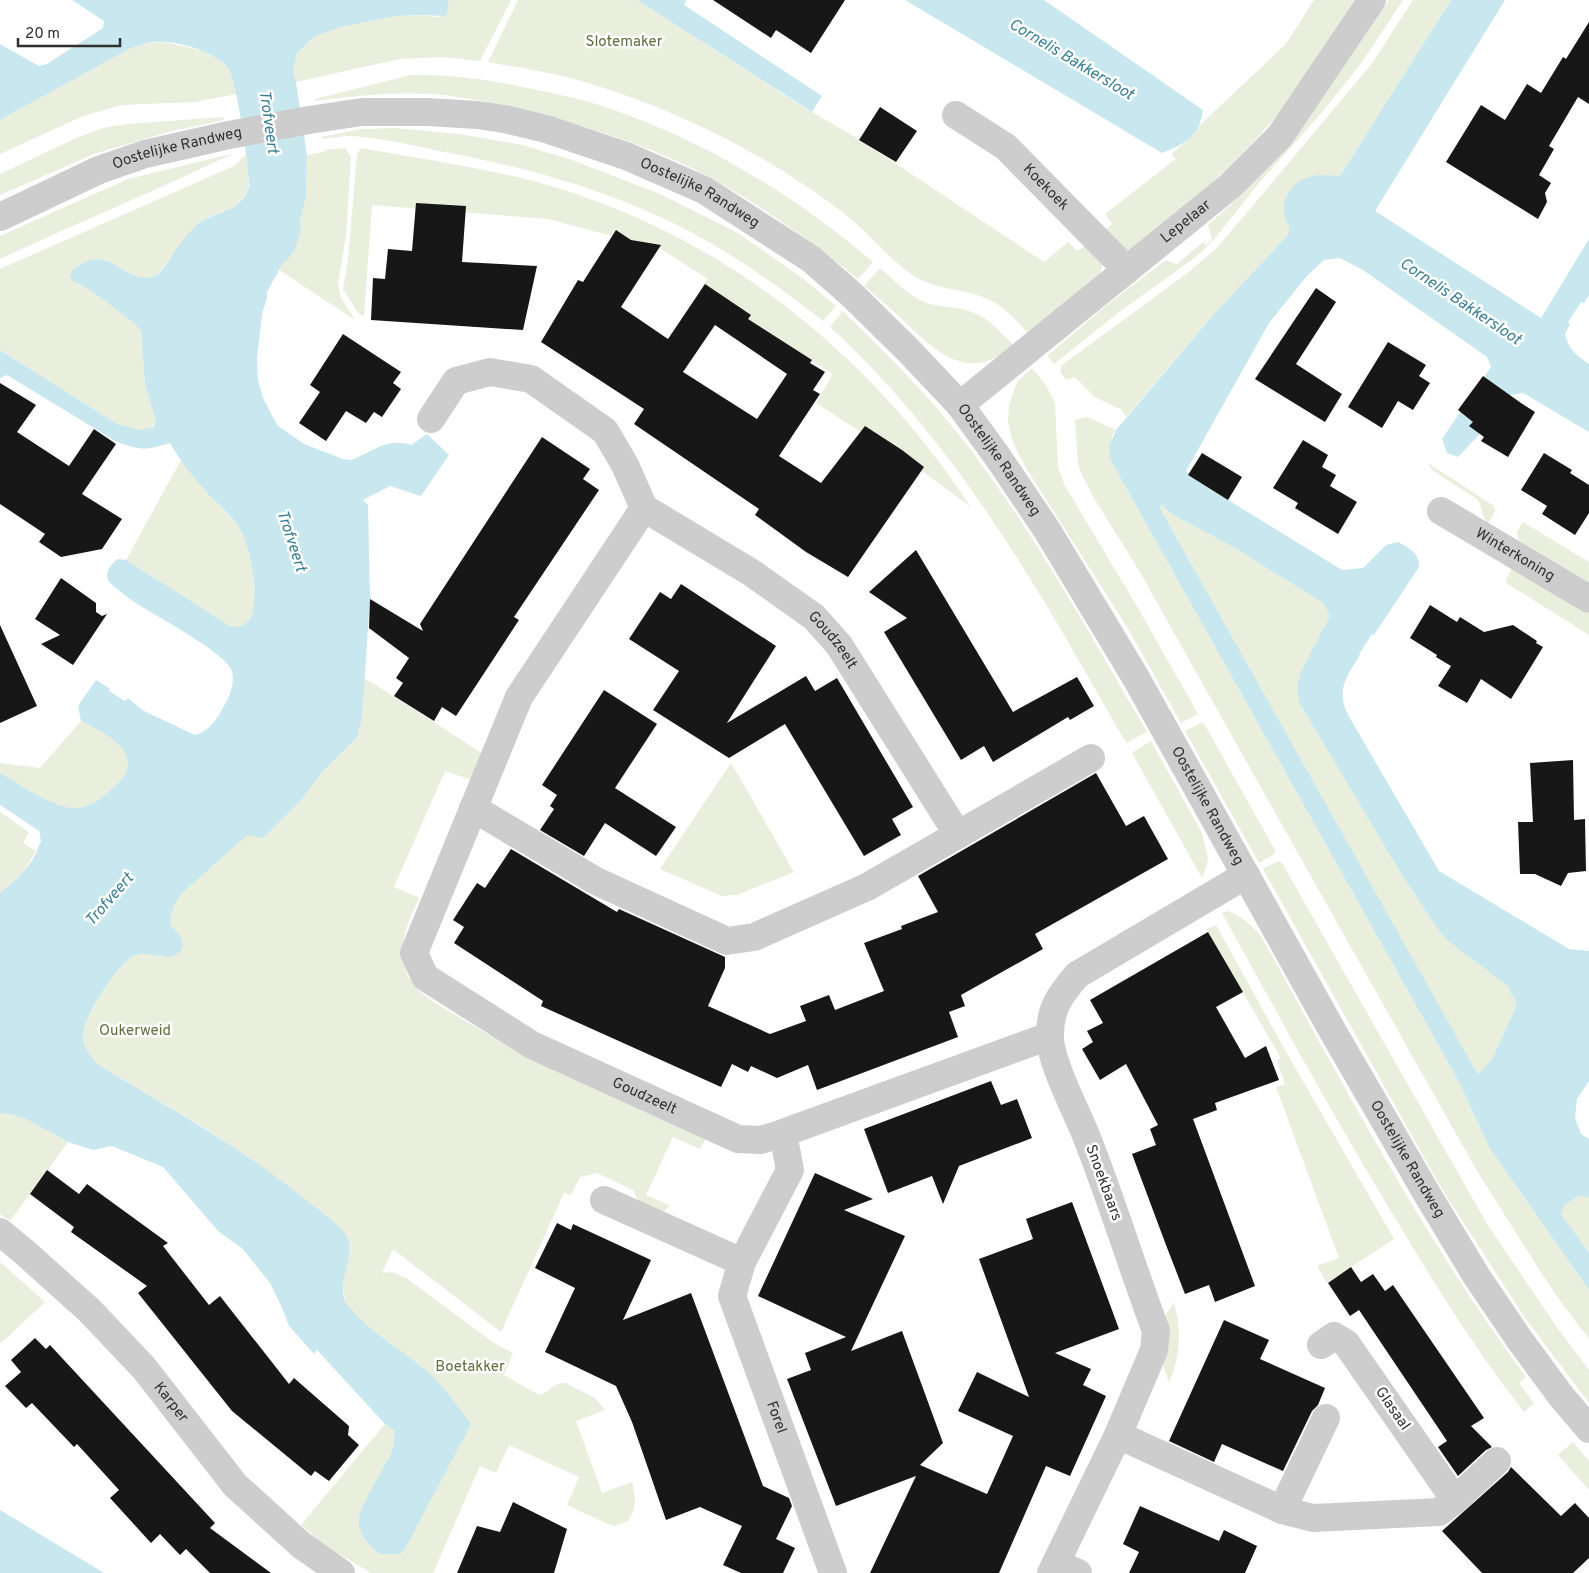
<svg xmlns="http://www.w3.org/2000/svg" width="1589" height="1573" font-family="Overpass,sans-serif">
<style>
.green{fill:#e9eedd}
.water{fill:#c8e7ee;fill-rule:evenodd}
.pier{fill:#fff}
.building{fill:#171717;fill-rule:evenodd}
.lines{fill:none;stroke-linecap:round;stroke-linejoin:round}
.minor{stroke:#cdcdcd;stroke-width:28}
.labels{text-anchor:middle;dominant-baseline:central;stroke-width:5;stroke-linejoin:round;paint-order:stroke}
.park-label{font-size:15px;fill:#5d6f3a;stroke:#fff}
.street-label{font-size:15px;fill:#303030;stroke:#fff}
.water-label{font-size:16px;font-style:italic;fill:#367e90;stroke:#fff}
</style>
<rect width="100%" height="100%" fill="#fff"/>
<path class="green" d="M449,0h62l-31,61 -39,-4 -42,2 -103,23 -3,-10 4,-19 18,-17 26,-9 55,-11 24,-1 20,2 9,-14z
M518,0h119l163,105 57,33 187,124 24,-20 9,9 13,-8 13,16 -3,19 -70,54 -4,-1c-12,-13 -23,-26 -41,-33 -23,-10 -50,-8 -71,-22 -27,-18 -50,-49 -77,-68 -75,-56 -160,-98 -249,-125 -32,-10 -67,-15 -100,-21z
M1314,0h43c-20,30 -39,65 -61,93 -36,45 -77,84 -120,123 -7,6 -33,31 -41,34 -14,3 -24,-9 -33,-17l10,-9 -7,-10 71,-55 -5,-5 23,-19 4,-8 88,-83z
M1389,0h14l-43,65 -42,52 -59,66 -43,54 -19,19 -79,57 -64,51 -7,-8 61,-52 58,-44 11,4 26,-22 3,3 6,-6 -4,-14 33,-30 65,-73z
M1413,0h38l-111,176 -32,1 -24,36 6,14 -2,8 -74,79 -88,103 -4,-7 -27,-13 -20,-20 -9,3 -6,-8 2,-7 127,-93 28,-24 154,-183z
M164,42c22,5 49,8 64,26 5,6 6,18 9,26l-42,8 -74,3 -38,11 -83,38v-34l129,-71 19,-6z
M411,75c41,-1 81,5 121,14 24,5 50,10 73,18 99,33 189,88 268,155l-15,17c-47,-38 -96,-73 -149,-102 -57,-31 -122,-51 -185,-66 -22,-5 -44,-11 -66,-14 -47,-7 -96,-2 -143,4v-2z
M224,117v3l-52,11 -78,23 -94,41v-21l74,-35 29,-11 24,-4z
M396,128l63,6 64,11 49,15 88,34 78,39 67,47 31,26 -13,15c-35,-27 -71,-54 -109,-76 -82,-48 -172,-74 -264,-92 -32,-6 -65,-15 -98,-17 -9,0 -20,2 -30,3l-1,-2 41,-8z
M345,148l6,8 -5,80 -8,47 2,13 15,24 -76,-50 22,-39 -1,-10 6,-24 1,-42 17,-3v-2z
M361,148c77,14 158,24 232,52 158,58 286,168 378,307l-45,-33 -110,-71 17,-29 -134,-83 9,-12 -47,-30 -113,-30 -176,-14 -8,111 -5,-2 -16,-25 5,-30 9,-105z
M231,154v1c-24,10 -47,22 -70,32 -54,24 -108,47 -161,72v-23l128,-57z
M246,154c1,13 6,29 -1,41 -8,17 -31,17 -45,27 -12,10 -39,53 -47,55 -24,7 -40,-30 -76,-11l2,19 11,5 44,33 7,8 4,53 11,38 -7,7 -8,1 -24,-6 -117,-74v-81l234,-103z
M880,268c15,13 30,30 50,36 16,4 34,3 49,11 15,8 23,20 35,30 -46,39 -77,8 -112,-26 -12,-11 -25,-22 -38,-33z
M843,311c46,45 92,91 130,142 66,88 119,185 174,279l-21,11c-84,-148 -168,-299 -296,-416z
M1032,368l14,17 9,18 3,65 7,18 73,122 60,106 -17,9 -54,-96 -101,-159 -14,-28 -4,-19 1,-16 8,-23z
M1087,417l29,13 -4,6 -1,25 348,621 30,65 100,143v49l-28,-37 -21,-31 -63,-100 -267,-474 -69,-123 -47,-76 -13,-25 -3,-9 -3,-44z
M181,460l22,28 33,35 9,17 9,34 -1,12 3,14 -4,15 -4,8 -11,5 -5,-1 -106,-67z
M1428,463l66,43 1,5 -7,13c-7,-8 -5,-17 -11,-25l-45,-29z
M1162,505l8,8 65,35 88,55 7,13 -12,25 -18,63 100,168 39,59 9,10 60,45 9,19 -25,54 -14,17 -316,-564 -2,-5z
M1523,522l66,40v23l-70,-44 -2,-9z
M1514,565l75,45v25l-84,-53z
M364,679l12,6 107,69 -12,26 -26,-9 -51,116 25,11c-9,21 -19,38 -15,61 1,8 2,16 7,22 11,17 34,27 51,38 78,47 161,83 244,120l-6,10 -27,-12 -27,58 23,10 -4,6 -7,2 -19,-10 -6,-13 -36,-17 -17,4 -9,18 -7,-2 -63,139 -108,-83 -11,24 10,-1 14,6 88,65 19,10 -9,22 35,20c11,-2 14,-13 26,-12l30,15 10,12 -29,11 26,72 30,-11c4,17 5,24 -4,39l-14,5 -6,-2 -41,-19 12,-28 -70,-32 -13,28 -16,-7 -47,107h-62l-47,-28 -23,-20 84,-101 10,7 -2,16 -9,21 16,86 5,-5 65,-125c-13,-21 -28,-39 -47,-55 -18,-17 -66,-46 -76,-65 -9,-17 0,-39 4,-57l-101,-89 -47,-31 -106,-63c-6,-8 -14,-18 -14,-28 0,-19 37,-76 55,-82 8,-2 16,1 23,3l21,-16 -12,-17 3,-17 7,-12 67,-61 55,-35 20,-27 35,-34 5,-19z
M81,721c16,8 54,25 47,49 -3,8 -12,15 -18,20 -9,9 -20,17 -33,18 -23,1 -57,-24 -77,-35v-10l40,5z
M1203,722l72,128 -1,4 -15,9 -74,-132z
M1151,741l51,92 6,25 -2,10 -4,10 -70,-125z
M731,763l63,109 -57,23 -15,1 -62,-27z
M0,812l29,20 -6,11 13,8 -13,21 -23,21z
M1278,861l4,2 205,361 69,102 33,44v33l-64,-85 -85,-132 -177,-317z
M1228,911c14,5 23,14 33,25 83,150 163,303 265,441l-7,6 15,20 -10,9c-46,-59 -86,-122 -124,-186 -63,-103 -120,-208 -178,-313z
M1216,925l69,125 109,189 -67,44 -10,-17 22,-8 -63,-171 9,-3 -8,-23 4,-3 -75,-129z
M0,1113c24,0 47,19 68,29l-58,79 -10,-7z
M1578,1196l11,1v56l-28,-39 4,-9z
M0,1262l45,40 -45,42z
M1174,1302c7,26 7,55 -5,80l-6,-17 5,-26 -3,-23z
M1573,1442l16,19v29l-31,-35z"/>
<path class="water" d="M72,0h377l-2,14 -3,2 -24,-1 -24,1 -55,11 -26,9 -18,17 -4,19 3,10 11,73 -1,42 -6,24 1,10 -6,18 -9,13 -2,-1 -17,31v6l-5,16 -5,46 1,20 5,18 14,27 27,19 39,15 9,1 31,-15 10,-2h10l8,2 16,-11 22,21 -28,41 -31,-10 -27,14 5,5 2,93 -8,121 -5,19 -35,34 -20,27 -39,39 -16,-3 -67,60 -7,12 -3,17c5,7 17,17 11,26 -12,16 -33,-2 -47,6 -17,9 -51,61 -51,80 0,11 8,20 14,28 71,43 144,83 209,136 12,10 27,20 37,31 20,22 -13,53 6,76 20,24 48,40 73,60 20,17 34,36 49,57l-66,125 -5,5h-20c-9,-7 -19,-16 -21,-28 -3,-19 28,-58 34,-79 1,-5 1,-11 2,-16l-10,-7 -68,-74 -3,4 -25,-28 -6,-16 -13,-27 -28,-35 -23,-16 -56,-65 -51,-21 -19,4 -25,-8 -42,-23 -16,-5 -10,-1v-220c17,-14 45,-38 39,-62l-39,-26v-32c20,11 54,36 77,35 13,-1 24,-9 33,-18 6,-5 15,-12 17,-20 8,-24 -30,-41 -46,-49l-3,-15 18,-26 14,9 -1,2 16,10 3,-3 16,13 51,24c15,-4 22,-16 29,-29 6,-10 12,-26 7,-37 -9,-18 -75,-53 -95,-66 -10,-6 -18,-14 -27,-21 -5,-10 1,-17 9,-23l8,1 106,67c12,1 19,-6 21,-17 5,-22 -3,-68 -17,-87 -9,-12 -22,-22 -32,-34 -13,-14 -24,-29 -34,-46 -24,7 -28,8 -53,-1l-110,-67 -7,3v-28l117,74 24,6 12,-3 3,-5 -11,-38 -4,-53 -7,-8 -44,-33 -17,-9 -3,-5 2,-5c35,-32 51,12 80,6 11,-2 21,-25 29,-34 6,-7 13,-17 21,-22 12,-7 27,-9 37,-18 6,-5 10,-13 10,-20 0,-16 -13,-106 -21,-115 -15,-18 -58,-30 -81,-25 -6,2 -12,4 -18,6l-129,71v-76l39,22 8,-2 56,-36 1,-7z
M637,0h48l1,1 -2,4 138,91 -10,16z
M905,0h139l159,110c-4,28 -17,33 -41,43z
M1451,0h54l-130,211 166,107 48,-79v56l-5,8 -3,-1 -13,20 2,2 -5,10c3,15 12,22 24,30v68l-66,-39 -16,3 -30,41 -19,20 -11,-4 -5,-14 49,-72 -4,-10 -124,-87 -23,-12 -16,2 -18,17 -37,46 -83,148 3,5 153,94 21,-2 23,-23 12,-3c11,6 22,11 21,25l-45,68 -2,-1 -13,20 1,1c-14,22 -24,35 -12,60l91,156 130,78 20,2v130l-12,18 -2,19 6,16 8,5v58l-11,-1 -13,9 -4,9 28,39v37l-100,-143 -30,-65 -348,-621 -2,-14 7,-17 98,-116 74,-79c4,-9 -3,-14 -4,-23 -2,-15 10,-31 25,-35 9,-3 22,-1 31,-1zM1162,505l8,8 65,35 88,55 7,13 -30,58 -3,14 3,16 100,168 39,59 9,10 60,45 9,19 -25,54 -14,16 -316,-563 -2,-5z
M0,1510l104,63h-104z"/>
<path class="pier" d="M0,805l39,26 2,10 -5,10 -2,-1 5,-10 -2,-7 -37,-25z"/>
<path class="building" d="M713,0h132l-34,53 -35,-23 -5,8z
M1589,22v82l-11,-7 -29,49 5,3 -15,26 12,8 -6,10 2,9 -9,17 -92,-57 35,-57 24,15 22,-36 14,9 22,-36 3,2z
M880,107l37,24 -21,31 -37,-22z
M416,203l50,3 -4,56 75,4 -14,64 -152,-10 2,-42 12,1 3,-30 24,2z
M616,230l15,10 30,5 -40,62 47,32 37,-55 46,31 -3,4 64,41 -2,3 15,9 -12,18 7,4 -41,62 42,27 44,-57 37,24 22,17 -76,110 -42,-25 -51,-37 4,-6 -125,-85 10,-15 -103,-67 37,-62 5,2zM715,325l72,49 -30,45 -74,-47z
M1316,288l20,14 -40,62 46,30 -17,28 -70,-43z
M343,334l58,38 -8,11 8,6 -19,28 -8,-5 -8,11 -20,-12 -20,30 -27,-18 21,-31 -10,-7z
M1388,342l38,23 -7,11 11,7 -17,27 -15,-9 -16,27 -34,-21z
M1483,376l38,27 14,9 -27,45 -27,-16 3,-4 -15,-11 4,-4 -15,-12z
M0,383l36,22 -19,27 52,34 25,-37 22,15 -34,50 40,25 -20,30 -41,8 -22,-15 6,-8 -45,-30z
M542,437l48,32 -7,10 16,11 -85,127 5,3 -63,96 -14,-9 -8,14 -40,-25 9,-13 -7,-5 13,-20 -40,-30 1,-29 53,32 -3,-7z
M1303,440l25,15 -6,12 14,8 -6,11 27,16 -19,32 -43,-26 3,-5 -25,-15z
M1202,453l40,24 -14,23 -40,-25z
M1544,453l28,17 -2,3 19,12v28l-14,22 -33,-21 5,-8 -26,-16z
M916,550l97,162 64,-35 17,29 -24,14 -2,-3 -75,45 -9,-16 -23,14 -77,-128 23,-14 -38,-26z
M61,578l35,25v9l6,4 5,-2 -34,51 -32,-21 19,-9 -25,-16z
M681,584l95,62 -49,77 79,-47 9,15 22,-13 76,129 -21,12 9,16 -37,21 -79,-132 -56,34 -76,-48 26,-39 -50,-32 31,-47 11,7z
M1430,605l27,17 3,-5 24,15 29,-7 24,16 -1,2 7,4 -32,52 -30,-20 -14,24 -29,-17 13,-20 -15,-9 1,-2 -27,-17z
M0,625l37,81 -37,17z
M604,690l53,34 -42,64 61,39 -20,29 -51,-33 -21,33 -44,-26 14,-21 -4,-3 7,-11 -15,-10z
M1573,760l1,60 11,-1 1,52 -18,2 -7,13 -26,-12h-15l-2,-52h15l-3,-59z
M1096,773l30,53 18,-10 24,43 -133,75 8,15 -82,46 4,11 -16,6 9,25 -141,53 -9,-25 -31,13 -26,-12 -3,6 -16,-8 -11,23 -180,-81 2,-5 -89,-58 10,-16 -11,-7 24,-37 8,5 26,-39 106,63 2,-3 106,48v11l-17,38 62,28 36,-13 -6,-15 29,-11 6,15 49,-19 -20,-48 38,-14 -1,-3 37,-14 -20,-36z
M1208,932l35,60 -27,15 29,51 21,-12 13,34 -64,23 2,7 -24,9 62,167 -40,16 -6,-17 -24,9 -19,-49 -34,-91 24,-9 -6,-16 8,-4 -32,-61 -26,16 -18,-31 11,-7 -6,-11 16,-8 -13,-23z
M991,1081l10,24 16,-6 15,39 -73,28 -16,38 -11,-28 -44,17 -24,-64z
M47,1170l32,24 8,-10 81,59 -5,3 46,59 11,-9 69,88 5,-6 55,48 -1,9 11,10 -30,36 -14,-10 -4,5 -79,-65 -94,-118 9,-7 -76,-54 3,-5 -44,-33z
M815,1173l58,26 -29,11 61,26 -54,115 51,-20 41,112 -23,22 67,29 26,-58 -55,-25 19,-39 52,25 -50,-138 54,-20 -7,-20 46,-17 47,127 -64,24 36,16 -8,16 23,11 -36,80 -24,-10 -47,107h-129l46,-97 -80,30 -49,-127 24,-9 -6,-17 41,-16 -88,-41z
M557,1223l14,7 2,-6 78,36 -28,60 68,-27 72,193 26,12 3,8 -16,33 19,9 -12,25h-42l-18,-8 19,-39 -42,-19 -34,13 -34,-98 -16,-36 -71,-34 30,-64 -40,-20z
M1351,1267l10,15 12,-8 12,17 8,-6 91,133 -13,8 21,21 -6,3 -28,26 -20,-29 9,-6 -88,-131 -9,6 -22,-33z
M1224,1320l45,20 -9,19 65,29 -7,17 -6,6 -29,60 -61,-27 -8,18 -45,-21z
M35,1338l11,11 4,-4 165,178 -5,5 61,45h-61l-24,-24 -6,6 -20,-21 -9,9 -41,-45 9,-8 -20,-22 -22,-24 -3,3 -42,-44 -6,5 -21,-22 16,-14 -10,-12z
M1511,1467l50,49 14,-13 14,15v40l-16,15h-91l-40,-42 66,-59z
M513,1502l54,27 -13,44h-97l20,-47 23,6z
M1140,1506l79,35 5,-11 33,16 -12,27h-116l10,-21 -16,-8z"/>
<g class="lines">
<g class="minor">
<path id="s1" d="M956,115l50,32 121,123"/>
<path id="s2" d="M0,217l99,-47 46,-16 84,-19 80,-15 53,-8h65l50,3 27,4 42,10 80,27 78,34 107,69 40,35 57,56 52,55 37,51 50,74 89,148 196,352 95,164 50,83 42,62 42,57 28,33"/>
<path id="s3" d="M960,405l270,-219 50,-50 92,-136"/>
<path id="s4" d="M431,419l25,-38 34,-9 41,7 74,52 20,34 19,43 108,65 62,44 25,28 119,190"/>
<path id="s5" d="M644,508l-125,189 -105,256 11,24 107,68 206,94 23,1 22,-7 266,-97"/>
<path id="s6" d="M1441,511l148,88"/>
<path d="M473,808l123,73 131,60 27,-4 113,-50 224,-129"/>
<path id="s7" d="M783,1133l7,37 -48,92 -10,34 101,277"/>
<path d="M604,1200l138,62"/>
<path id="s8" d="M0,1232l22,18 67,60 55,58 91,117 66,60 40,28"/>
<path d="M1118,1435l164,75 31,8 126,-6 16,-12 -109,-157 -12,-7 -13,9"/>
<path d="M1455,1500l42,-39"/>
<path d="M1282,1510l44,-92"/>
<path d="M1056,1563l22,10"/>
<path d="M1051,1573l67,-138 36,-85 2,-19c-24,-64 -44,-130 -69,-193 -10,-26 -38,-78 -37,-103 0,-27 10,-40 27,-60l169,-100"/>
</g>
</g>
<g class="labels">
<g class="park-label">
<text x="624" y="42">Slotemaker</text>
<text x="135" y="1031">Oukerweid</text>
<text x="470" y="1367">Boetakker</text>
</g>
<g class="street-label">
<text stroke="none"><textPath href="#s2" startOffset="191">Oostelijke Randweg</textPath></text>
<text stroke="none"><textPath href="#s1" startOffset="116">Koekoek</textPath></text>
<text stroke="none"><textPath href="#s2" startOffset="732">Oostelijke Randweg</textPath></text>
<text stroke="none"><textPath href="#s3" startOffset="291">Lepelaar</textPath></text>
<text stroke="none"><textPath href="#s2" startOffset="1138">Oostelijke Randweg</textPath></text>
<text stroke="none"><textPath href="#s6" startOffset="86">Winterkoning</textPath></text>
<text stroke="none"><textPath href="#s4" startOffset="531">Goudzeelt</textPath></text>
<text stroke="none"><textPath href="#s2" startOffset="1542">Oostelijke Randweg</textPath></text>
<text stroke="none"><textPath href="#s5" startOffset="780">Goudzeelt</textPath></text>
<text stroke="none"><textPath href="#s2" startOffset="1948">Oostelijke Randweg</textPath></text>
<text transform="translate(1103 1183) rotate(70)">Snoekbaars</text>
<text stroke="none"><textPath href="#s8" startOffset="242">Karper</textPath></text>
<text transform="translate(1392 1409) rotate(55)">Glasaal</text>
<text stroke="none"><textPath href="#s7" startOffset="306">Forel</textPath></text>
</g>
<g class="water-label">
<text transform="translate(1071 60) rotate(31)">Cornelis Bakkersloot</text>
<text transform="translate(268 122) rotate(82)">Trofveert</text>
<text transform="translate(1460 302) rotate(34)">Cornelis Bakkersloot</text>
<text transform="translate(291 541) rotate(72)">Trofveert</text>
<text transform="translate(110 900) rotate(-49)">Trofveert</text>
</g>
</g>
<path d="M18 38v8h102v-8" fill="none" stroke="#303030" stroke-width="2.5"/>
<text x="25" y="38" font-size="15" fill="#303030" stroke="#ffffff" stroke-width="4" paint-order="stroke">20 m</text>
</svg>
